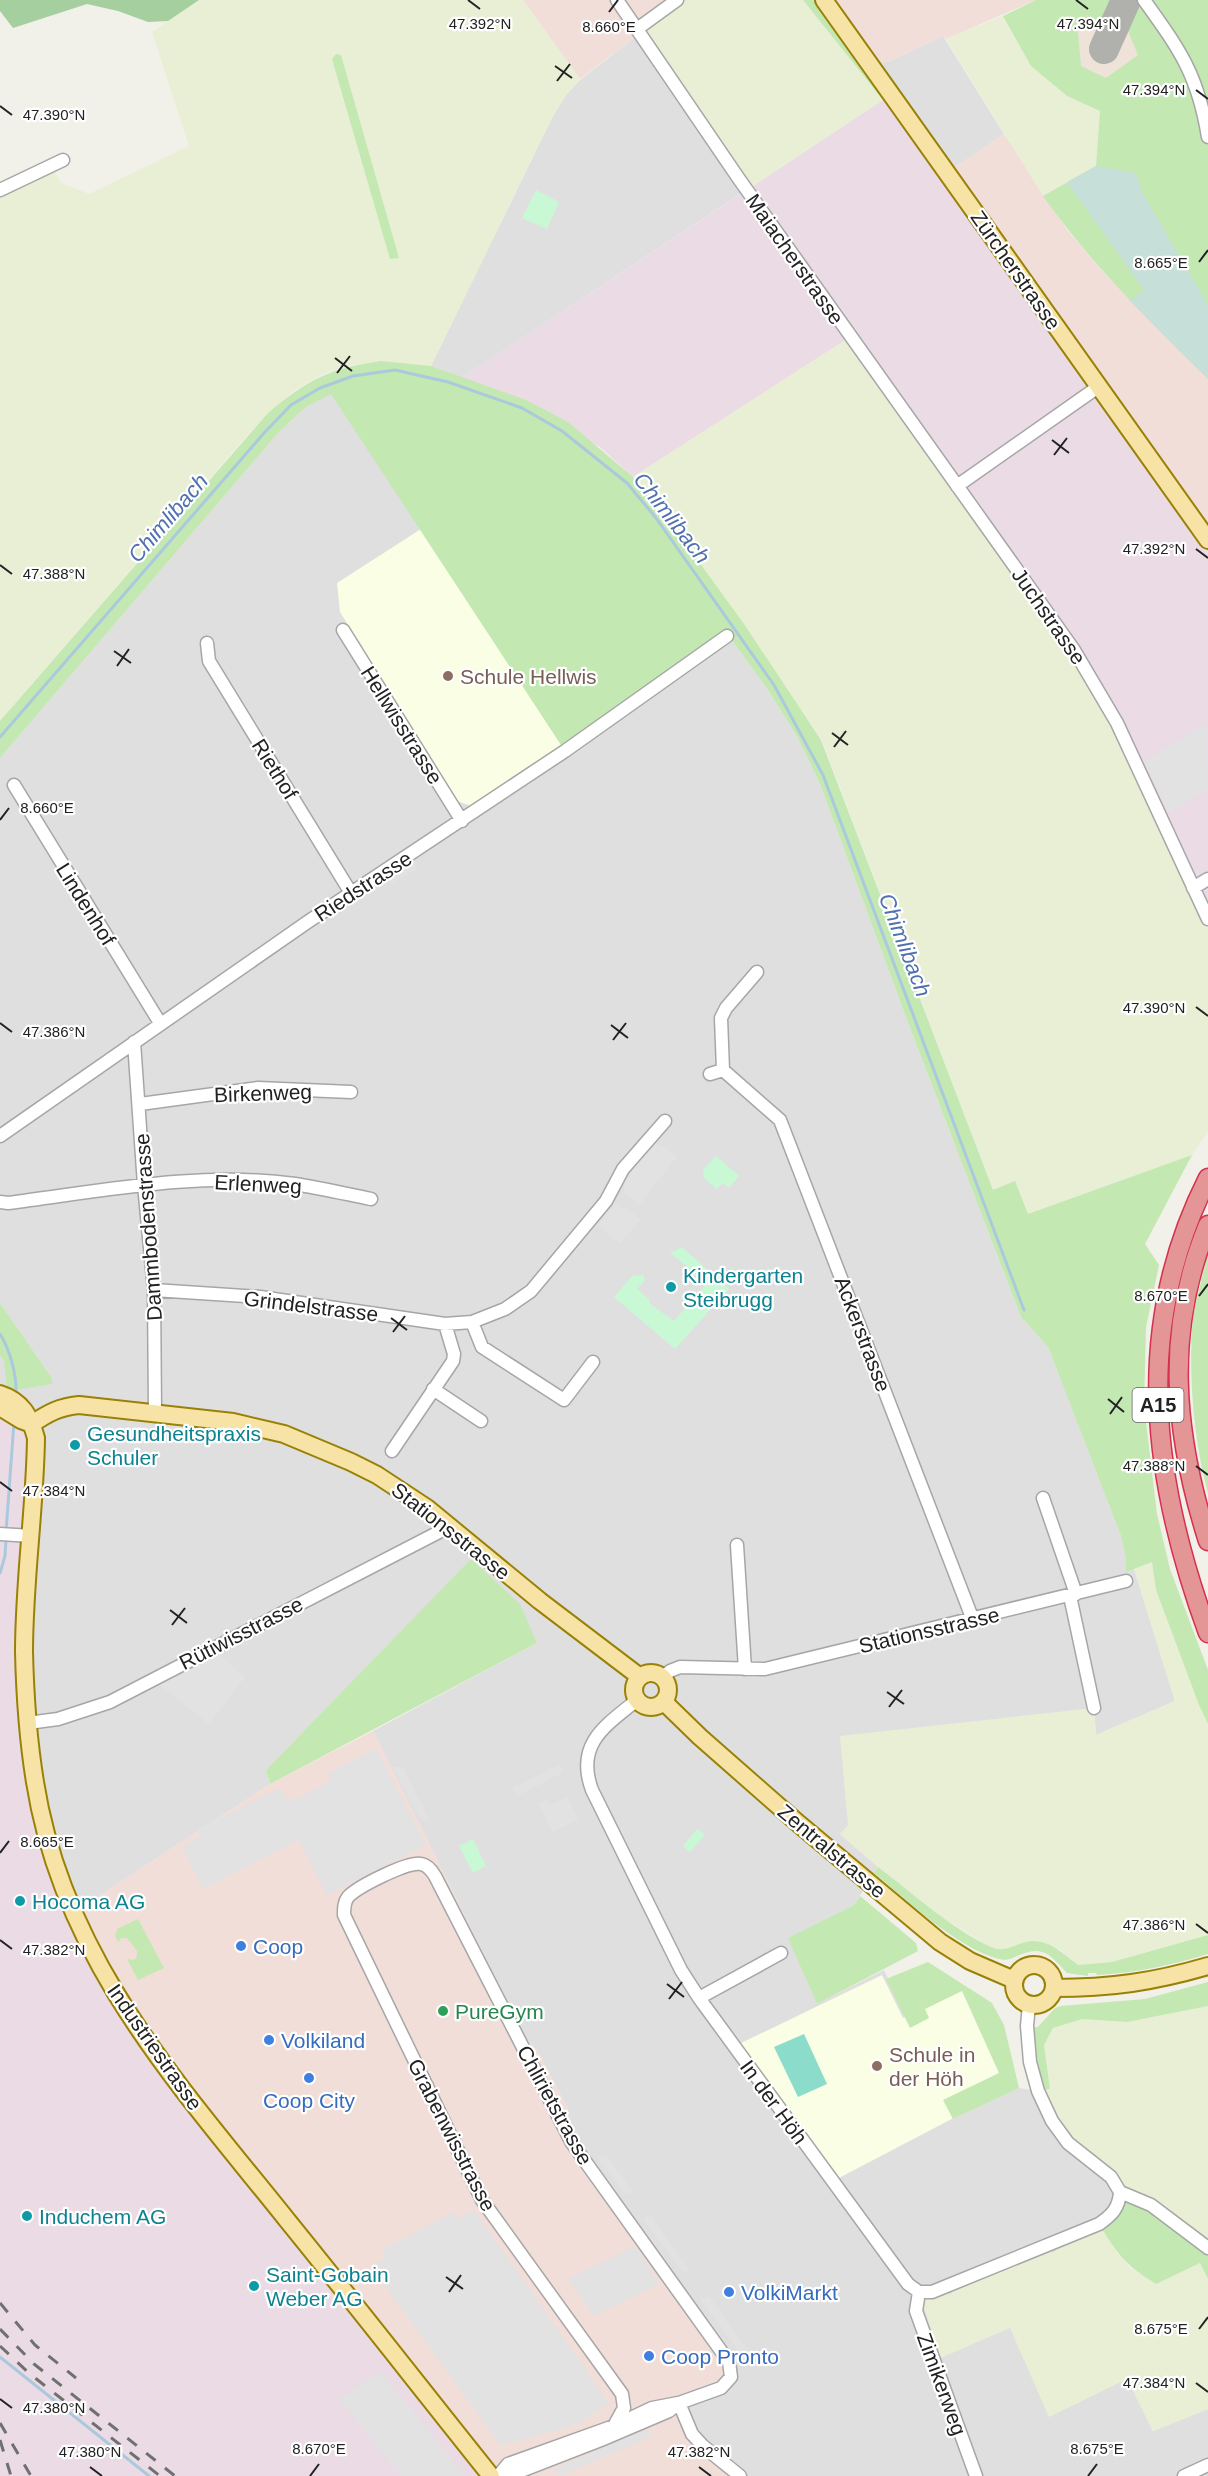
<svg xmlns="http://www.w3.org/2000/svg" width="1208" height="2476" font-family="Helvetica,sans-serif">
<style>
.residential{fill:#e0dfdf}
.commercial{fill:#f1ded9}
.industrial{fill:#eadbe5}
.education{fill:#fafee5}
.military{fill:#eee2d9}
.farmland{fill:#e9efd5}
.grass{fill:#c3e8b2}
.forest{fill:#a5cf9f}
.wetland{fill:#c6dfd8}
.park{fill:#c9f8d5}
.pitch{fill:#8bdccb}
.parking{fill:#e2e2e2}
.lines{fill:none;stroke-linecap:round;stroke-linejoin:round}
.stream{stroke:#abc9dd;stroke-width:3}
.taxiway{stroke:#b0b0ac;stroke-width:30}
.minor-casing{stroke:#a6a6a6;stroke-width:15}
.major-casing{stroke:#998106;stroke-width:20}
.highway-casing{stroke:#d5304d;stroke-width:21}
.minor{stroke:#fff;stroke-width:12}
.major{stroke:#f8e3a7;stroke-width:16}
.highway{stroke:#e49596;stroke-width:18}
.rail{stroke:#707070;stroke-width:3;stroke-dasharray:12 12;stroke-linecap:butt}
.ticks{fill:none;stroke:#222;stroke-width:2}
.education-dot{fill:#8d6e63;stroke:#fff;stroke-width:2}
.culture-dot{fill:#0f9aa8;stroke:#fff;stroke-width:2}
.shop-dot{fill:#3f7fe0;stroke:#fff;stroke-width:2}
.leisure-dot{fill:#2e9e5b;stroke:#fff;stroke-width:2}
.labels{text-anchor:middle;dominant-baseline:central;stroke-width:4.5;stroke-linejoin:round;paint-order:stroke}
.shield{fill:#fff;stroke:#646464;stroke-width:1.5}
.shield-label{font-size:20px;font-weight:bold;fill:#222}
.street-label{font-size:21px;fill:#222;stroke:#fff}
.education-label{font-size:21px;fill:#785e54;stroke:#fff;text-anchor:start}
.culture-label{font-size:21px;fill:#0d838f;stroke:#fff;text-anchor:start}
.shop-label{font-size:21px;fill:#366cbe;stroke:#fff;text-anchor:start}
.leisure-label{font-size:21px;fill:#27864d;stroke:#fff;text-anchor:start}
.water-label{font-size:22px;font-style:italic;fill:#5070af;stroke:#fff}
.ticks-label{font-size:15px;text-anchor:middle;fill:#222;stroke:#fff;stroke-width:4.5;stroke-linejoin:round;paint-order:stroke}
</style>
<rect width="100%" height="100%" fill="#f1f0e9"/>
<path class="residential" d="M637,29l109,161 -284,188 -31,-12 122,-250 13,-21 14,-15 53,-41z
M943,36l61,98 -56,38 -78,-109 18,-1z
M331,393l90,136 307,106 40,55 30,48 22,46 90,244 111,289 27,30 16,41 57,148 5,21v14l8,-2 41,132 -79,34 -2,-26 -245,116 -9,9 38,33 -24,38 -65,33 28,66 67,-34 69,149 66,-31 19,3 73,86 8,28 -179,153 70,-31 118,52 25,52 55,-22v67h-468l-37,-30 -131,-303 -5,-36 -29,-56 -12,-12 -153,-308 164,-88 -66,-83 -205,210 4,14 -197,129 -29,-88 -44,-436v-34l4,6 48,17 -52,-75v-545l279,-326 27,-25z"/>
<path class="commercial" d="M523,0h154l-40,29 -4,10 -53,40z
M825,0h211l-90,39 -3,-3 -55,26 -18,1z
M1004,134l63,96 39,45 102,104v161l-260,-368z
M373,1731l153,307 12,13 29,56 5,36 157,219 2,15 -52,26 6,17 55,56h-249l-289,-362 -129,-201 197,-129z"/>
<path class="industrial" d="M888,88l320,452v379l-358,-582 -217,140 -33,-30 -138,-69 421,-278z
M0,1389l32,35 -8,226 20,175 76,178 371,473h-491z"/>
<path class="education" d="M421,529l144,222 -85,58 -23,-8 -117,-189 -3,-29z
M882,1975l21,43 60,-30 46,101 -172,90 -98,-135z"/>
<path class="military" d="M1036,0h172l-108,111z"/>
<path class="farmland" d="M199,0h324l57,79 -14,16 -13,21 -122,250 -50,-5 -28,4 -30,9 -28,16 -27,23 -24,26 -244,282v-530l51,-26 10,18 28,11 100,-48 -37,-114z
M677,0h126l80,100 -137,90 -109,-161z
M1003,16l28,50 36,30 33,15 -4,55 -53,30 -97,-157z
M850,337l224,313 134,269v212l-16,24 -164,59 -35,-24 -171,-450 -160,-229 -29,-34z
M1152,1562l4,28 43,115 9,19v211l-96,27 -34,3 -19,-16 -33,-7 -19,8 -15,-2 -46,-28 -68,-53 -38,-33 8,-9 -8,-89 254,-28 2,27 79,-34 -41,-132z
M1208,2006v242l-88,-56 -52,-49 -30,-52 12,-2 -6,-44 9,-17 29,-9 45,3z
M1099,2224l18,29 13,15 26,16 44,-21 8,16v130l-55,22 -26,-52 -78,38 -39,-89 -70,30 -21,-66 27,-5 4,8 11,-15 88,-36 4,9 21,-20z"/>
<path class="grass" d="M803,0h21l64,88 -5,12z
M1036,0h80l-9,17 -30,6 4,43 25,12 32,-23 -12,-29 10,-26h72v379c-59,-58 -117,-115 -165,-183l53,-30 4,-55 -33,-15 -36,-30 -28,-50z
M336,54l5,1 58,203 -9,1 -58,-200z
M381,361l50,5 95,34 42,22 65,55 29,34 82,113 77,116 172,450 22,-9 13,33 164,-59 -47,89 14,21 -13,62 -2,79 13,108 13,55 38,101v54l-9,-19 -43,-115 -4,-28 -26,10v-14l-5,-22 -73,-189 -27,-30 -111,-289 -90,-244 -22,-46 -30,-48 -40,-55 -163,116 -234,-357 -25,13 -27,25 -279,326v-37l268,-308c39,-33 62,-45 113,-52z
M1207,1256l1,1v236c-14,-50 -19,-113 -16,-164 2,-24 10,-49 15,-73z
M0,1303l52,75v6l-45,7 -3,-30 -4,-6z
M471,1559l49,45 17,39 -267,141 -4,-14z
M878,1867c36,27 72,61 113,80 14,6 22,-2 35,-5 21,-5 37,12 52,23l34,-3 96,-27v19c-36,11 -74,19 -111,21l-1,-2h-8v3l-21,-3c-17,-18 -23,-29 -50,-17 -6,3 -11,5 -18,3 -42,-11 -91,-58 -125,-86z
M860,1896l56,47 2,8 -101,53 -29,-66 66,-33z
M138,1919l26,49 -26,12 -11,-21 7,1 3,-4v-5l-10,-13h-6l-3,4 -3,-6 2,-7z
M928,1962l64,41 12,22 15,63 -66,31 -10,-19 56,-27 -37,-82 -37,18 4,9 -19,10 -24,-49z
M1208,1982v24l-81,16 -45,-3 -29,9 -9,17 6,44 -7,1c-7,-21 -9,-41 -9,-63h4l17,-19 6,-2 84,-7z
M1120,2192l88,56v31l-8,-16 -44,21c-31,-19 -38,-29 -57,-60z"/>
<path class="forest" d="M0,0h199l-31,21 -20,1 -30,-11 -31,-7 -74,24 -13,-17z"/>
<path class="wetland" d="M1096,166l40,7 6,19 66,113v74l-78,-78 14,-11 -77,-108z"/>
<path class="park" d="M536,190l23,12 -12,27 -25,-11z
M716,1156l23,20 -10,12 -6,-5 -6,6 -13,-11 -1,-8z
M682,1247l47,42 -54,60 -61,-52 18,-21 11,-1 2,5 -8,9 13,11 -1,3 25,18 18,-21 2,1 11,-16 -13,-12 1,-2 -23,-18z
M697,1829l8,6 -15,17 -7,-6z
M473,1839l13,27 -13,7 -14,-27z"/>
<path class="pitch" d="M804,2034l23,50 -29,13 -24,-50z"/>
<path class="parking" d="M1207,723l1,65 -39,25 -24,-52z
M413,860l5,8 -26,16 -5,-7z
M655,1142l6,5 2,-2 14,12 -38,48 -14,-12 -2,-11z
M616,1204l7,6 3,-3 15,13 -21,24 -22,-19z
M217,1652l28,25 -36,47 -49,-39z
M376,1748l50,97 -99,50 -28,-55 -96,49 -21,-42 18,-11 -2,-7 82,-41 4,9 10,3 37,-19 -3,-8z
M560,1764l4,8 -47,24 -4,-8z
M393,1767h10l27,53 -10,-1z
M567,1797l11,22 -25,13 -14,-28 8,-4 3,5z
M606,2155l27,37 -8,3 -27,-37z
M474,2210l135,193 -31,21 -77,22 -130,-179 14,-8 -4,-9 74,-38 3,7z
M651,2216l39,54 -7,3 -40,-54z
M635,2246l24,38 -65,32 -26,-37z
M709,2296l43,60 -7,3 -45,-60z
M382,2373l83,103h-64l-66,-82 11,2 26,-21z
M645,2430l9,5 -94,41 -7,-7z"/>
<g class="lines">
<path class="stream" d="M0,737l265,-305 26,-27 29,-17 33,-12 42,-6 53,12 74,26 40,23 65,52 29,35 118,167 49,90 201,535
M0,1334c10,16 17,41 16,61
M6,1532l8,-110
M0,1573l5,-17 1,-17
M0,2357l149,119"/>
<path class="taxiway" d="M1104,49l22,-49"/>
<defs>
<path id="minor" d="M617,0l122,179 335,471 43,73 91,196
M1144,0c36,50 54,75 64,137
M637,29l40,-29
M0,190l63,-30
M957,486l141,-99
M343,630l119,191
M207,643l2,18 142,232
M14,785l146,238
M1193,888l15,-9
M757,972l-31,36 -5,10 2,52 57,50 193,500
M134,1042l10,143 10,105 1,123
M710,1074l13,-4
M140,1104l118,-16 93,4
M0,1136l309,-215 256,-170 162,-115
M0,1202l8,1c94,-12 192,-32 287,-19 25,4 51,10 76,15
M154,1290l106,7 185,27 27,-2 33,-13 26,-18 75,-90 17,-32 42,-48
M472,1322l10,25 82,53 29,-38
M433,1389l48,32
M392,1451l61,-90 1,-7 -9,-30
M1043,1498l33,96
M0,1534l31,2
M737,1545l8,124
M1070,1596l24,112
M663,1677l7,-6 10,-4 85,2 361,-88
M637,1700c-32,26 -62,44 -45,90l89,180 18,28 209,286 11,8h13l167,-68c13,-9 20,-16 21,-32
M28,1723l30,-4 52,-17 329,-170 8,-8
M699,1998l82,-45
M1029,2004l-2,22 3,36 8,29 14,30 16,22 43,34 9,15 31,13 57,43
M919,2292l-3,19 60,165
M679,2403l13,31 11,12 37,30
M498,2476l10,-12 106,-38 38,-18 26,-5
M508,2476l93,-36 68,-29 10,-8 42,-15 10,-11 -2,-15 -157,-219 -137,-267c-3,-5 -8,-11 -14,-12 -13,-3 -64,23 -73,33 -4,5 -4,11 -4,18l138,285 140,194 2,14 -10,18
M1184,2476l24,-11"/>
<path id="major" d="M824,0l384,540
M0,1394c22,7 30,22 36,44 -1,71 -12,142 -12,214 1,43 4,87 11,130 28,178 144,303 252,438 69,85 136,171 204,256
M0,1407l21,13 11,4
M32,1424c16,-11 27,-17 47,-19l154,17 51,12 67,28 26,13 50,33 113,93 100,76
M634 1690a17 17 0 1 1 34 0a17 17 0 1 1-34 0Z
M664,1702l36,35 99,87 141,118 30,19 44,19
M1014 1985a20 20 0 1 1 40 0a20 20 0 1 1-40 0Z
M1054,1988c57,0 99,-6 154,-22"/>
<path id="highway" d="M1208,1178c-76,150 -56,302 0,455
M1208,1225c-44,106 -34,209 0,316"/>
</defs>
<use href="#minor" class="minor-casing"/>
<use href="#major" class="major-casing"/>
<use href="#highway" class="highway-casing"/>
<use href="#minor" class="minor"/>
<use href="#major" class="major"/>
<use href="#highway" class="highway"/>
<path class="rail" d="M0,2303l35,42 41,33
M0,2329l34,35 141,112
M0,2346l30,28 130,102
M0,2423l31,53
M0,2440l11,36"/>
</g>
<path class="ticks" d="M468,0l12,9M1076,0l12,9M609,12l9,-12M555,66l17,12M557,81l13,-17M1196,90l12,9M0,106l12,9M1199,262l9,-12M335,358l17,13M337,373l13,-17M1052,440l17,13M1054,455l13,-17M1196,549l12,9M0,565l12,9M114,651l17,12M117,666l12,-17M832,733l16,12M834,747l12,-16M0,820l9,-12M1196,1007l12,9M0,1023l12,9M611,1025l17,13M613,1040l13,-17M1199,1296l9,-12M391,1318l16,12M393,1332l12,-16M1108,1399l16,13M1110,1414l12,-17M1196,1466l12,9M0,1482l12,9M170,1610l17,13M172,1625l13,-17M887,1692l17,12M889,1707l13,-17M0,1853l9,-12M1196,1924l12,9M0,1940l12,9M667,1984l17,13M669,1999l13,-17M446,2277l17,12M449,2292l12,-17M1199,2329l9,-12M1196,2383l12,9M0,2399l12,9M90,2467l12,9M699,2467l12,9M310,2476l9,-12M1088,2476l9,-12"/>
<g class="education-dot">
<circle cx="448" cy="676" r="6"/>
<circle cx="877" cy="2066" r="6"/>
</g>
<g class="culture-dot">
<circle cx="671" cy="1287" r="6"/>
<circle cx="75" cy="1445" r="6"/>
<circle cx="20" cy="1901" r="6"/>
<circle cx="27" cy="2216" r="6"/>
<circle cx="254" cy="2286" r="6"/>
</g>
<g class="shop-dot">
<circle cx="241" cy="1946" r="6"/>
<circle cx="269" cy="2040" r="6"/>
<circle cx="309" cy="2078" r="6"/>
<circle cx="729" cy="2292" r="6"/>
<circle cx="649" cy="2356" r="6"/>
</g>
<circle class="leisure-dot" cx="443" cy="2011" r="6"/>
<g class="labels">
<rect class="shield" x="1132.5" y="1388" width="51" height="34" rx="4.5"/>
<g class="shield-label">
<text x="1158" y="1405">A15</text>
</g>
<g class="street-label">
<text transform="translate(795 259) rotate(55)">Maiacherstrasse</text>
<text transform="translate(1016 270) rotate(55)">Zürcherstrasse</text>
<text transform="translate(1049 616) rotate(55)">Juchstrasse</text>
<text transform="translate(402 725) rotate(58)">Hellwisstrasse</text>
<text transform="translate(275 769) rotate(58)">Riethof</text>
<text transform="translate(363 886) rotate(-33)">Riedstrasse</text>
<text transform="translate(86 904) rotate(58)">Lindenhof</text>
<text transform="translate(263 1093) rotate(-2)">Birkenweg</text>
<text transform="translate(258 1184) rotate(3)">Erlenweg</text>
<text transform="translate(148 1227) rotate(-94)">Dammbodenstrasse</text>
<text transform="translate(311 1306) rotate(7)">Grindelstrasse</text>
<text transform="translate(863 1334) rotate(69)">Ackerstrasse</text>
<text transform="translate(451 1531) rotate(38)">Stationsstrasse</text>
<text transform="translate(929 1630) rotate(-13)">Stationsstrasse</text>
<text transform="translate(241 1633) rotate(-27)">Rütiwisstrasse</text>
<text transform="translate(832 1851) rotate(40)">Zentralstrasse</text>
<text transform="translate(155 2047) rotate(55)">Industriestrasse</text>
<text transform="translate(774 2102) rotate(54)">In der Höh</text>
<text transform="translate(555 2105) rotate(61)">Chlirietstrasse</text>
<text transform="translate(452 2135) rotate(63)">Grabenwisstrasse</text>
<text transform="translate(942 2384) rotate(70)">Zimikerweg</text>
</g>
<g class="education-label">
<text x="460" y="676">Schule Hellwis</text>
<text x="889" y="2054">Schule in<tspan x="889" dy="24">der Höh</tspan></text>
</g>
<g class="culture-label">
<text x="683" y="1275">Kindergarten<tspan x="683" dy="24">Steibrugg</tspan></text>
<text x="87" y="1433">Gesundheitspraxis<tspan x="87" dy="24">Schuler</tspan></text>
<text x="32" y="1901">Hocoma AG</text>
<text x="39" y="2216">Induchem AG</text>
<text x="266" y="2274">Saint-Gobain<tspan x="266" dy="24">Weber AG</tspan></text>
</g>
<g class="shop-label">
<text x="253" y="1946">Coop</text>
<text x="281" y="2040">Volkiland</text>
<text x="309" y="2100" text-anchor="middle">Coop City</text>
<text x="741" y="2292">VolkiMarkt</text>
<text x="661" y="2356">Coop Pronto</text>
</g>
<g class="leisure-label">
<text x="455" y="2011">PureGym</text>
</g>
<g class="water-label">
<text transform="translate(168 518) rotate(-49)">Chimlibach</text>
<text transform="translate(672 518) rotate(52)">Chimlibach</text>
<text transform="translate(905 945) rotate(69)">Chimlibach</text>
</g>
</g>
<g class="ticks-label">
<text x="480" y="29">47.392°N</text>
<text x="1088" y="29">47.394°N</text>
<text x="609" y="32">8.660°E</text>
<text x="1154" y="95">47.394°N</text>
<text x="54" y="120">47.390°N</text>
<text x="1161" y="268">8.665°E</text>
<text x="1154" y="554">47.392°N</text>
<text x="54" y="579">47.388°N</text>
<text x="47" y="813">8.660°E</text>
<text x="1154" y="1013">47.390°N</text>
<text x="54" y="1037">47.386°N</text>
<text x="1161" y="1301">8.670°E</text>
<text x="1154" y="1471">47.388°N</text>
<text x="54" y="1496">47.384°N</text>
<text x="47" y="1847">8.665°E</text>
<text x="1154" y="1930">47.386°N</text>
<text x="54" y="1955">47.382°N</text>
<text x="1161" y="2334">8.675°E</text>
<text x="1154" y="2388">47.384°N</text>
<text x="54" y="2413">47.380°N</text>
<text x="319" y="2454">8.670°E</text>
<text x="1097" y="2454">8.675°E</text>
<text x="90" y="2457">47.380°N</text>
<text x="699" y="2457">47.382°N</text>
</g>
</svg>
